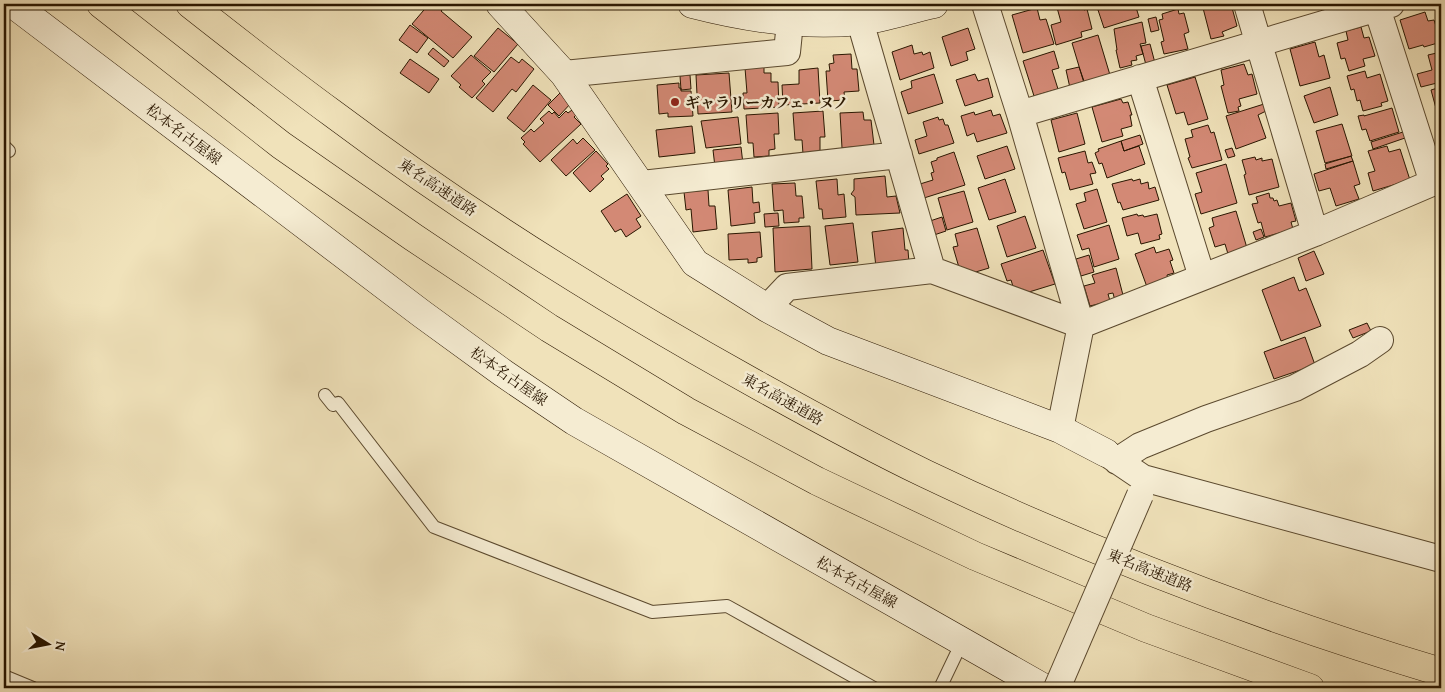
<svg xmlns="http://www.w3.org/2000/svg" width="1445" height="692" font-family="'Gentium Book Plus','Noto Serif JP',serif">
<style>
.building{fill:#d38975;stroke:#291600}
.lines{fill:none;stroke-linecap:round;stroke-linejoin:round}
.lane-casing{stroke:#5b492e;stroke-width:14}
.street-casing{stroke:#5b492e;stroke-width:28}
.secondary-casing{stroke:#291600;stroke-width:29}
.highway-casing{stroke:#291600;stroke-width:29}
.lane{stroke:#f5ecd2;stroke-width:12}
.street{stroke:#f5ecd2;stroke-width:26}
.secondary{stroke:#f5ecd2;stroke-width:28}
.highway{stroke:#f0e2ba;stroke-width:28}
.street-bridge-casing{stroke:#5b492e;stroke-width:28;stroke-linecap:butt}
.street-bridge{stroke:#f5ecd2;stroke-width:26}
.poi-dot{fill:#8f2418;stroke:#f5ecd2;stroke-width:2}
.labels{text-anchor:middle;dominant-baseline:central;stroke-width:5;stroke-linejoin:round;paint-order:stroke}
.poi-label{font-size:15px;font-weight:bold;fill:#291600;stroke:#f5ecd2;text-anchor:start}
.street-label{font-size:15px;fill:#291600;stroke:#f5ecd2}
</style>
<rect width="100%" height="100%" fill="#f0e2ba"/>
<filter id="stains"><feTurbulence type="fractalNoise" baseFrequency=".004" numOctaves="4"/><feColorMatrix values="0 0 0 0 .2 0 0 0 0 .09 0 0 0 0 .02 0 0 0 .5 -.17"/></filter>
<radialGradient id="worn" r=".72"><stop offset=".6" stop-color="#630" stop-opacity="0"/><stop offset="1" stop-color="#630" stop-opacity=".3"/></radialGradient>
<path class="building" d="M429,4h18l-6,7 31,26 -19,21 -41,-34z
M1056,4h26l2,6 3,-1 5,20 -11,3 1,5 -26,8 -5,-20 10,-3z
M1096,4h39l4,13 -35,11z
M1221,4h10l6,22 -15,6 2,4 -13,3 -8,-31z
M1037,8l3,12 6,-1 8,25 -31,9 -11,-38z
M1178,9l1,5 5,-1 5,19 -5,2 4,15 -24,5 -3,-12 3,-1 -5,-21 4,-1 -1,-5z
M1425,12l3,9 6,-1 7,22 -17,5 -1,-2 -14,4 -9,-29z
M1156,17l3,13 -8,2 -3,-13z
M1142,22l4,21 -6,1 3,10 -7,2 1,4 -6,1 1,4 -12,3 -4,-18h1l-3,-21z
M410,25l18,13 -11,15 -18,-13z
M1361,27l3,11 5,-1 6,19 -12,3 2,7 -16,5 -4,-13 -4,1 -4,-16 11,-3 -2,-9z
M498,28l20,16 -24,28 -20,-16z
M968,28l7,21 -9,3 2,8 -17,6 -9,-29z
M1098,35l12,40 -26,8 -12,-40z
M1315,42l4,15 5,-2 6,23 -30,8 -10,-37z
M1150,44l5,19 -9,2 -5,-19z
M912,45l2,9 8,-2 1,3 7,-3 4,16 -34,12 -8,-28z
M433,48l16,13 -5,6 -16,-13z
M1054,51l5,17 -7,2 6,19 -24,7 -11,-35z
M1441,52v30l-20,5 -4,-13 15,-4 -4,-15z
M851,54l1,15h5l2,22 -15,1 1,8 -17,1 -2,-30h4l-1,-7 5,-1 -1,-8z
M471,55l20,17 -9,9 3,3 -13,14 -13,-11 2,-2 -10,-9z
M511,57l8,6 3,-4 12,10 -18,23 -4,-3 -19,23 -17,-14z
M410,59l29,20 -10,14 -29,-20z
M1244,64l4,11 4,-1 5,20 -18,5 2,7 -3,1 1,4 -11,2 -7,-27 3,-1 -3,-15z
M764,67v6h7v9h7l1,25 -35,2 -1,-16h4l-2,-25z
M1079,67l6,17 -15,4 -4,-18z
M818,68l2,35 -37,2 -1,-20 17,-1v-14z
M1365,71l2,7 13,-4 8,27 -7,2 1,3 -19,5 -3,-11 -3,1 -3,-12 -3,1 -4,-14z
M729,73l3,39 -34,2 -2,-39z
M934,74l9,29 -35,11 -7,-22 11,-4 -1,-7z
M975,74l3,7 10,-3 5,19 -28,9 -9,-26z
M690,75l1,14 -10,1 -1,-14z
M1195,77l13,42 -20,6 -4,-13 -8,2 -9,-29z
M679,83v5h2v3h10l2,25 -25,1v-4l-9,1 -2,-29z
M533,85l18,15 -27,32 -17,-14z
M1330,87l8,28 -24,8 -10,-27z
M1441,87v26l-1,-3 -3,2 -6,-22z
M561,92l11,10 -13,14 -11,-11z
M1121,99l2,4 5,-1 4,13h-2l2,11 -11,3 2,7 -21,6 -10,-35z
M1264,104l2,7 -8,4 8,23 -30,11 -10,-33z
M1392,108l7,24 -29,9 -4,-12 -4,1 -4,-14 6,-1v1z
M572,110l4,5 -2,2 7,7 -41,38 -17,-18 2,-2 -4,-4 10,-9 3,3 10,-9 -4,-4 9,-8 3,3 2,-2 5,6 7,-7 2,2z
M991,110l2,6 7,-2 7,19 -30,9 -3,-9 -7,3 -6,-20 13,-4 1,3z
M823,111l2,26h-5v16l-17,1 -1,-14h-7l-2,-27z
M863,112l1,8h7l3,25 -32,3 -2,-35z
M778,113l1,21h-5l1,15 -6,1v6l-15,1 -1,-14h-5l-2,-28z
M1077,113l8,31 -26,8 -8,-32z
M738,117l3,27 -35,4 -5,-27z
M938,117l1,3 4,-1 2,6h3l6,18 -35,11 -4,-14 12,-4 -4,-14z
M1342,124l10,32 -27,7 -9,-32z
M1208,125l3,8 3,-1 8,28 -30,8 -4,-10 2,-1 -5,-18 8,-2 -2,-7z
M692,126l3,27 -36,4 -3,-27z
M1403,132l2,6 -32,11 -2,-7z
M1140,135l3,9 -19,7 -3,-10z
M583,138l12,12 -29,26 -15,-16 22,-21 4,5z
M1121,141l3,10 15,-5 6,18 -38,14 -5,-15 -3,1 -4,-11 4,-2 -1,-2z
M1007,146l8,23 -30,10 -8,-23z
M1387,146l2,6 11,-3 10,31 -37,11 -5,-18 7,-2 -7,-20z
M741,147l2,17 -28,3 -2,-17z
M1232,148l3,8 -7,2 -3,-8z
M596,151l12,13 -2,2 3,3 -8,7 3,3 -14,13 -17,-19z
M1085,151l3,12 4,-1 4,11 -6,1 3,10 -23,6 -5,-18 -3,1 -4,-15z
M954,152l11,33 -41,13 -4,-14 13,-4 -2,-7 3,-1 -3,-10 6,-2v-2z
M1351,156l2,5 -27,8 -1,-5z
M1255,157l1,3 6,-2v3l10,-2 7,28 -30,8 -5,-20 2,-1 -4,-14z
M1353,161l7,23 -6,2 5,13 -23,7 -6,-18 -11,3 -5,-17z
M1226,164l11,39 -36,11 -6,-20 7,-2 -6,-19z
M885,176l2,21 9,-1 4,17 -44,2 -1,-18 -4,-3 3,-4v-11z
M837,179l1,16 6,-1 2,23 -23,2 -1,-10h-3l-3,-28z
M1005,179l11,33 -27,8 -11,-32z
M1132,179l1,2 7,-2 1,5 7,-2 1,7 6,-2 4,13 -36,10 -3,-8 -2,1 -6,-19z
M795,183l1,13h6l2,22h-5v4l-15,1 -1,-13 -9,1 -2,-27z
M752,187l1,16 6,-1 1,10 -6,1 1,10 -24,3 -3,-36z
M1097,189l10,33 -23,7 -8,-25 10,-3 -2,-8z
M708,190l1,16h6l2,23 -24,3 -2,-23 -5,1 -2,-18z
M964,191l9,31 -26,8 -9,-32z
M1269,193l1,5h3l1,3 3,-1 2,6 12,-3 5,18 -5,1 2,7 -28,8 -4,-15 -3,1 -6,-19 6,-1 -2,-6z
M627,194l14,22 -5,3 5,8 -15,10 -5,-8 -6,3 -14,-21z
M1236,211l11,37 -19,6 -3,-10 -10,3 -6,-19 5,-2 -2,-8z
M778,213l1,13 -14,1 -1,-13z
M1137,214l1,2 5,-1 1,2 13,-3 5,20 -3,1 1,4 -19,5 -3,-11 -11,3 -5,-18z
M1025,216l11,32 -29,9 -10,-31z
M942,217l4,14 -12,4 -4,-14z
M853,223l5,39 -28,3 -5,-39z
M1109,225l10,34 -25,8 -5,-19 -7,2 -5,-15z
M810,226l2,43 -37,3 -2,-44z
M903,228l2,22h3l1,13 -33,4 -4,-35z
M977,228l12,40 -20,6 -2,-5 -7,2 -7,-24 5,-1 -3,-12z
M1261,229l3,8 -8,3 -3,-8z
M760,232l2,25 -5,1v4l-9,1v-4l-19,1 -1,-26z
M1154,247l2,6 13,-4 4,11 -3,1 4,12 -7,2 1,5 -21,7 -12,-33z
M1043,250l12,34 -39,12 -5,-16 -4,1 -6,-17z
M1314,251l10,23 -18,7 -8,-23z
M1089,255l5,17 -13,4 -5,-17z
M1116,268l8,31 -9,2 -2,-8 -5,1 2,7 -20,5 -6,-20 11,-3 -3,-8z
M1294,277l5,14 7,-3 15,38 -40,15 -19,-51z
M1367,323l4,8 -18,7 -4,-8z
M1305,337l10,28 -41,14 -10,-27z"/>
<g class="lines">
<defs>
<path id="lane" d="M4,146l5,5
M325,395l8,10 5,-2 96,124 218,85 75,-6 147,82
M4,676l29,12
M940,688l22,-46"/>
<path id="street" d="M985,4l35,110 61,211 -21,104
M1247,4l68,229
M1377,8l56,175
M860,21l72,249
M564,74l223,-22 3,-30
M1140,78l62,199
M1020,114l371,-110
M642,184l257,-29
M767,308l20,-21 145,-17 149,55 234,-92 126,-54
M1106,453l37,25 298,81
M1117,461l23,-15 66,-27 89,-31 65,-34 20,-14"/>
<path id="secondary" d="M13,4l409,310 81,59 71,48 470,267
M500,4l64,70 131,189 72,45 61,33 232,88 46,24
M692,4c54,14 111,23 167,17 23,-2 51,-12 75,-17"/>
<path id="highway" d="M101,4l180,141 132,92 136,91 137,83 131,70 158,75 171,72 164,60
M190,4c47,37 94,74 142,109 136,102 281,192 429,274 54,30 109,60 165,87 166,79 339,145 515,198"/>
</defs>
<use href="#lane" class="lane-casing"/>
<use href="#street" class="street-casing"/>
<use href="#secondary" class="secondary-casing"/>
<use href="#highway" class="highway-casing"/>
<use href="#lane" class="lane"/>
<use href="#street" class="street"/>
<use href="#secondary" class="secondary"/>
<use href="#highway" class="highway"/>
<defs>
<path id="street-bridge" d="M1057,688l83,-193"/>
</defs>
<use href="#street-bridge" class="street-bridge-casing"/>
<use href="#street-bridge" class="street-bridge"/>
</g>
<circle class="poi-dot" cx="675" cy="102" r="5"/>
<g class="labels">
<g class="poi-label">
<text x="685" y="102">ギャラリーカフェ・ヌノ</text>
</g>
<g class="street-label">
<text transform="translate(184 134) rotate(37)">松本名古屋線</text>
<text transform="translate(438 187) rotate(34)">東名高速道路</text>
<text transform="translate(509 376) rotate(35)">松本名古屋線</text>
<text transform="translate(783 399) rotate(29)">東名高速道路</text>
<text transform="translate(1150 570) rotate(22)">東名高速道路</text>
<text transform="translate(857 582) rotate(29)">松本名古屋線</text>
</g>
</g>
<rect width="1445" height="692" fill="none" stroke="#f0e2ba" stroke-width="20"/>
<rect x="5" y="5" width="1435" height="682" fill="none" stroke="#291600" stroke-width="2.5"/>
<rect x="10" y="10" width="1425" height="672" fill="none" stroke="#291600"/>
<g transform="translate(48 644) rotate(100)" stroke="#f5ecd2" stroke-width="4" paint-order="stroke">
<path d="M0-4L9 19L0 12L-9 19Z" fill="#291600"/>
<text y="-8" font-size="14" font-weight="bold" text-anchor="middle" fill="#291600">N</text>
</g>
<rect width="100%" height="100%" filter="url(#stains)"/>
<rect width="100%" height="100%" fill="url(#worn)"/>
</svg>
